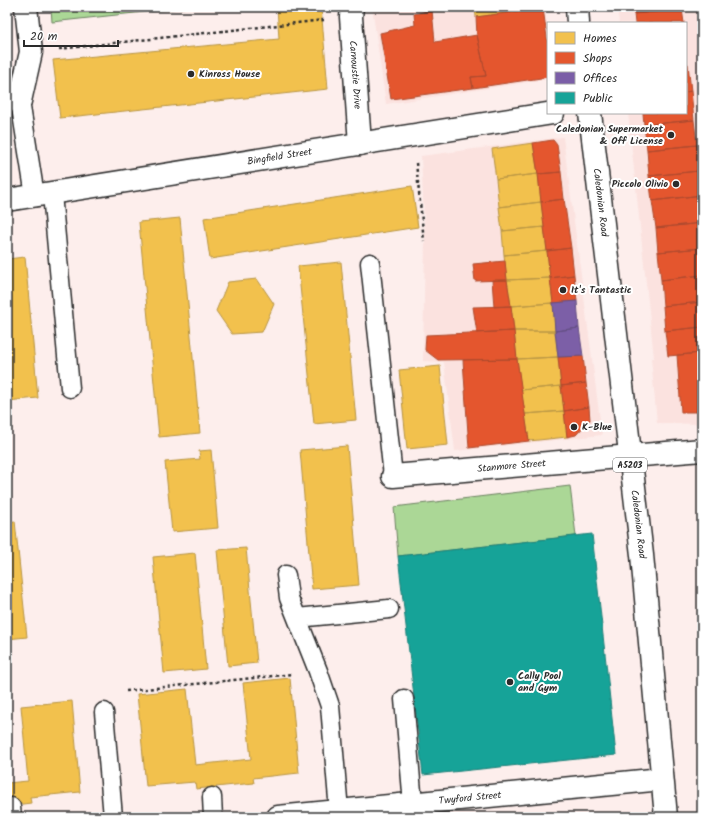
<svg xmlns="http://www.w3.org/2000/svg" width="709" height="824" font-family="Kalam,sans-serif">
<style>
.built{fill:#fbe2df}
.green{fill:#abd796;stroke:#6b8160}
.homes{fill:#f2c14e;stroke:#b69444}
.shops{fill:#e4572e;stroke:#ac4a2d}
.offices{fill:#7b5ea7;stroke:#634f82}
.public{fill:#17a398;stroke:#1d7f77}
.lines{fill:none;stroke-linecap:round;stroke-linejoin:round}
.lane-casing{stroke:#2b2b2b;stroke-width:21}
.street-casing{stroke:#2b2b2b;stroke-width:25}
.primary-casing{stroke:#2b2b2b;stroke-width:25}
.path{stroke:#2b2b2b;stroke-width:2.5;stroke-dasharray:3 3;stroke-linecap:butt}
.lane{stroke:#fff;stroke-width:18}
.street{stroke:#fff;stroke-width:22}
.primary{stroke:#fff;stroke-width:22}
.poi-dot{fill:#2b2b2b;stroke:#fff;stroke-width:1.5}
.labels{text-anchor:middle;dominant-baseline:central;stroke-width:4;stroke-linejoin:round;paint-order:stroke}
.shield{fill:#fff;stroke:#6b6b6b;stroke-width:1}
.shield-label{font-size:9px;font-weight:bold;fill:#2b2b2b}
.poi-label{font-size:10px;font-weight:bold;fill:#2b2b2b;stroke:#fff;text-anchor:start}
.street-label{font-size:10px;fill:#2b2b2b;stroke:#fff}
</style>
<rect width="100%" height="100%" fill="#fdeeec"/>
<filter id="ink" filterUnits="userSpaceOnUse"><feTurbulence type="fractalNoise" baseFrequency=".025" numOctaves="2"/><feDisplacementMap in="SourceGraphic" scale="8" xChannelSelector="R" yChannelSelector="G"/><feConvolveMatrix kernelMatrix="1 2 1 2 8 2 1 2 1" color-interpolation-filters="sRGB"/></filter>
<g filter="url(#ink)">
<path class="built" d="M372,7h173l3,26v46l-162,25z
M617,7h85v417l-45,-1 -6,-65h3l-26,-245h58v-90h-67z
M563,137l39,298 -147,16 -11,-89 -21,-1 2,-124 -4,-81z
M630,811l1,6h-53z"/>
<path class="green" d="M51,7h139l-138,15z
M570,486l6,50 -178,20 -4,-49z"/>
<path class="homes" d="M277,7h44l7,82 -268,29 -7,-58 226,-21z
M475,7h45v4l-44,6z
M7,50l3,30h-3z
M533,143l5,31 -42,5 -4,-30z
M538,174l3,28 -42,5 -3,-28z
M412,186l6,41 -208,32 -6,-41z
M541,202l3,25 -42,4 -3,-24z
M180,218l20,215 -41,4 -20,-215z
M544,227l3,24 -43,4 -2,-24z
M547,251l3,27 -43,2 -3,-25z
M25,257l13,141 -31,3v-142z
M341,262l15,158 -42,4 -16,-158z
M550,278l3,25 -42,3 -4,-26z
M257,279l17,25 -12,28 -30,2 -16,-23 12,-29z
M553,303l2,28h-41l-3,-25z
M514,331h41l3,26 -41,2z
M558,357l3,29 -40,4 -4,-31z
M440,366l8,79 -41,4 -8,-79z
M561,386l3,25 -39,3 -4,-24z
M564,411l3,26 -38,4 -4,-27z
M347,446l12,139 -47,4 -12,-139z
M211,450l7,78 -46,4 -7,-70 35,-3 -1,-8z
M15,521l12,116 -20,2v-117z
M246,548l11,115 -29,3 -11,-116z
M195,553l11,116 -42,4 -11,-116z
M290,678l9,95 -46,5 1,5 -58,6 -1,-7 -49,4 -9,-92 50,-5 8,76 56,-6 -8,-76z
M72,701l8,91 -50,5 1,6 -24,3v-23l21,-2 -7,-75z"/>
<path class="shops" d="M520,7h23v1l-23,3z
M633,7h49v2l-48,5z
M543,8l5,37v32l-75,11 -2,-11 15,-1 -9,-41 -1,-18z
M682,9l2,14h-49l-1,-9z
M432,10l3,32 42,-7 9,41 -15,1 2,11 -82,11 -11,-66 35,-8 -1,-11z
M686,64h2l3,27 -5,1z
M691,91l3,29 -50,5 -1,-12h43v-21z
M694,120l3,25 -50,5 -3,-25z
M553,140l4,5 4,27 -23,2 -5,-31z
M697,145l2,26 -50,5 -2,-26z
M699,171l3,24 -50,6 -3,-25z
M561,172l3,27 -23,3 -3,-28z
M702,195v28l-46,5 -4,-27z
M564,199l7,49 -24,3 -6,-49z
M702,223v25l-44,4 -2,-24z
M571,248l3,27 -24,3 -3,-27z
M702,248v27l-41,5 -3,-28z
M505,261l2,19 -32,1 -2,-17z
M574,275l3,26 -24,2 -3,-25z
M702,275v27l-39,4 -2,-26z
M492,280h15l4,26 -17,1z
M702,302v25l-37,4 -2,-25z
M511,306l3,25 -37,2 -4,-26z
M702,327v26l-34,3 -3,-25z
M514,331l3,28 -79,1 -13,-10 1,-15z
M702,353v59h-21l-4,-57z
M583,356l3,27 -25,3 -3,-29z
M517,359l12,82 -60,7 -6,-88z
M586,383l3,24 -25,4 -3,-25z
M589,407l1,13 -14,15 -9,2 -3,-26z"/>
<path class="offices" d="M577,301l2,27 -24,3 -2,-28z
M579,328l4,28 -25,1 -3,-26z"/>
<path class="public" d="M592,534l24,221 -193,20 -25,-219z"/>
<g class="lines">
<defs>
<path id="lane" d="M7,102l13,-1 15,95
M52,194l18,194
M370,263l23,213
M286,575l3,23 29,73 12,35 9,105
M297,618l92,-9
M404,699l9,105
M104,712l9,105
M212,797l1,20
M424,803l2,14
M11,807l1,10"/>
<g id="street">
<path id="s1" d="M352,7l-1,10 9,127"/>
<path d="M20,101l11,-49 -5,-45"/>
<path id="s2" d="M7,200l546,-87"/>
<path id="s3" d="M393,476l309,-26"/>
<path id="s4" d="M278,817l384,-38"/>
</g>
<g id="primary">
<path d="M577,7l1,16"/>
<path id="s5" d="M590,113l52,442 24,262"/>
</g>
</defs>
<use href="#lane" class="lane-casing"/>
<use href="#street" class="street-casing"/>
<use href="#primary" class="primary-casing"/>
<path class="path" d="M59,49l265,-29
M416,163l8,78
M126,691l167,-17"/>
<use href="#lane" class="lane"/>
<use href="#street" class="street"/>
<use href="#primary" class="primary"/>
</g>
</g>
<g class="poi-dot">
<circle cx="191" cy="74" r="4"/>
<circle cx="671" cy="135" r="4"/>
<circle cx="676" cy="184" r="4"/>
<circle cx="563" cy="290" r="4"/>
<circle cx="574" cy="427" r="4"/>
<circle cx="510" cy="682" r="4"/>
</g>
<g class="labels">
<rect class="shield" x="613" y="458" width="34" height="14" rx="3"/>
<g class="shield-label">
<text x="630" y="465">A5203</text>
</g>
<g class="poi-label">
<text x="199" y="74">Kinross House</text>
<text x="663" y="129" text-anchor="end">Caledonian Supermarket<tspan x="663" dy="12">&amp; Off License</tspan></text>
<text x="668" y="184" text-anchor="end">Piccolo Olivio</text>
<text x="571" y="290">It's Tantastic</text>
<text x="582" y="427">K-Blue</text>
<text x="518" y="676">Cally Pool<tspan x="518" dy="12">and Gym</tspan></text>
</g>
<g class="street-label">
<text stroke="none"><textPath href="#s1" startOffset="68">Carnoustie Drive</textPath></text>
<text stroke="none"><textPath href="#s2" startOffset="276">Bingfield Street</textPath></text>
<text stroke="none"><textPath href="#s5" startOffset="90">Caledonian Road</textPath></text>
<text stroke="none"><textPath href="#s3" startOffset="119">Stanmore Street</textPath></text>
<text stroke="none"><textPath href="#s5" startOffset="414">Caledonian Road</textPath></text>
<text stroke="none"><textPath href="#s4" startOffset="193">Twyford Street</textPath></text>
</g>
</g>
<rect width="709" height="824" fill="none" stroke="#fff" stroke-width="24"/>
<rect x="12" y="12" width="685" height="800" fill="none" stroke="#2b2b2b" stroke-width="1.5" filter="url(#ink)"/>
<rect x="547" y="22" width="140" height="92" fill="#ffffff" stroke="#aaaaaa"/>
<rect x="555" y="32" width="20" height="12" fill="#f2c14e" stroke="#aaaaaa"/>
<text x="583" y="42" font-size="12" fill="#2b2b2b">Homes</text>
<rect x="555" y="52" width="20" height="12" fill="#e4572e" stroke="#aaaaaa"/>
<text x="583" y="62" font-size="12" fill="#2b2b2b">Shops</text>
<rect x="555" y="72" width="20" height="12" fill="#7b5ea7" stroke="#aaaaaa"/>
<text x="583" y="82" font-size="12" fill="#2b2b2b">Offices</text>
<rect x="555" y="92" width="20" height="12" fill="#17a398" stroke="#aaaaaa"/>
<text x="583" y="102" font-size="12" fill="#2b2b2b">Public</text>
<path d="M24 40v6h94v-6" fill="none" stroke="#2b2b2b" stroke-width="2"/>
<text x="30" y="40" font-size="12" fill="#2b2b2b" stroke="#ffffff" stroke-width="3" paint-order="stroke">20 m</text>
</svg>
